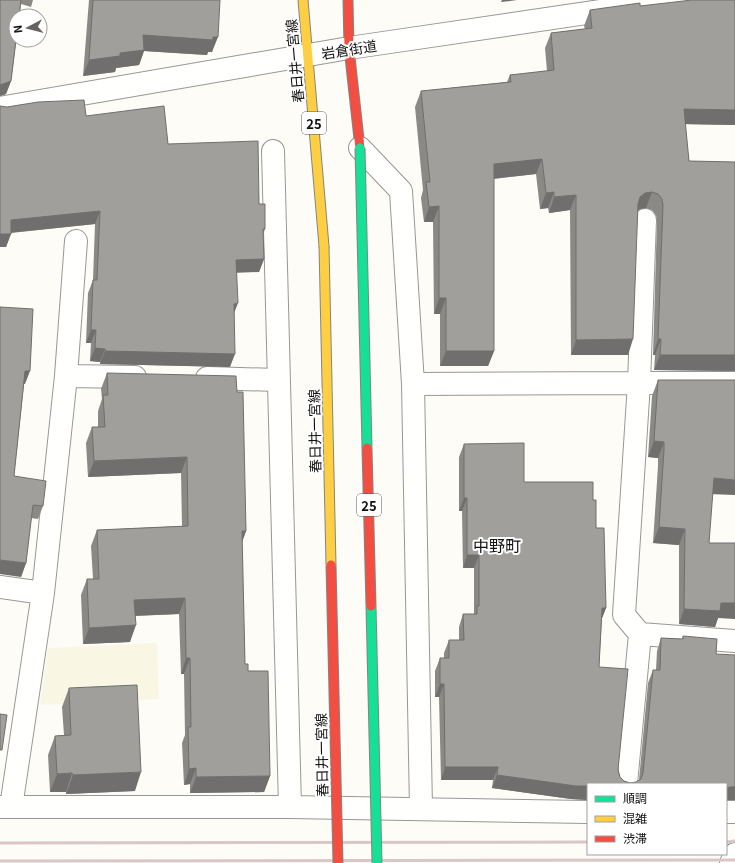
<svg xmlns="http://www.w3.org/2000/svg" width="735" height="863" font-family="Georgia,'Noto Sans JP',serif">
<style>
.farmland{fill:#f9f7e4}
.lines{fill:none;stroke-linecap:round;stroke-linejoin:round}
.street-casing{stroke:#979795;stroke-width:24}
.slow-casing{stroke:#858482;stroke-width:11}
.jam-casing{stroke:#858482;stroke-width:11}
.street{stroke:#fffffe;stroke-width:22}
.slow{stroke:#ffcf43;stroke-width:9}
.jam{stroke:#f24e42;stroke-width:9}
.rail{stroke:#d9c6c7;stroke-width:3}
.fast-bridge-casing{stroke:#858482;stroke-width:11;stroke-linecap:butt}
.slow-bridge-casing{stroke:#858482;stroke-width:11;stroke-linecap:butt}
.jam-bridge-casing{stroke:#858482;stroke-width:11;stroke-linecap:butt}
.fast-bridge{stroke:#16e098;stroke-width:9}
.slow-bridge{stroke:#ffcf43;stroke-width:9}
.jam-bridge{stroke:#f24e42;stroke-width:9}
.wall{fill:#8a8986}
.shaded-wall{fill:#716f6d}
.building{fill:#a19f9c;stroke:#716f6d}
.labels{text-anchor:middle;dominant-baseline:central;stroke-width:4;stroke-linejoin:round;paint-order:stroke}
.shield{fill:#fff;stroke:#585858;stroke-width:1}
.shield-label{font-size:13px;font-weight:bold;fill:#111}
.street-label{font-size:14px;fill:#111;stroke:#fff}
.quarter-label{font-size:16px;fill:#111;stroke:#fff}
</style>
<rect width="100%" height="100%" fill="#fdfcf7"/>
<path class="farmland" d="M157,643l2,56 -119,6 8,-57z"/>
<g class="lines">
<defs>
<path id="street" d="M0,108l349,-60 326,-48
M360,148l41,43 12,193 8,425
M273,151l17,656
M645,220l-6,163h96
M66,376l10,-135
M207,378l70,2
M413,384l226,-1 -15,232 16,19 -14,150
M0,587l43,6
M640,634l95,7
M0,807h11l32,-214 23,-217 69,1
M11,807h279l298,5
M726,812h9
M731,863l4,-9"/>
<path id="slow" d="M303,0l21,246"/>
<path id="jam" d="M348,0l1,48 11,100"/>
</defs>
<use href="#street" class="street-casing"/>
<use href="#slow" class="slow-casing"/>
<use href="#jam" class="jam-casing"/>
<use href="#street" class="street"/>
<use href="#slow" class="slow"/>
<use href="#jam" class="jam"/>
<path class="rail" d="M726,842l9,-1
M0,843l588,-1
M0,861l735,-1"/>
<defs>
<path id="fast-bridge" d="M360,148l7,300
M371,606l6,257"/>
<path id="slow-bridge" d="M324,246l7,319"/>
<path id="jam-bridge" d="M367,448l4,158
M331,565l7,298"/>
</defs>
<use href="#fast-bridge" class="fast-bridge-casing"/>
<use href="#slow-bridge" class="slow-bridge-casing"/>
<use href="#jam-bridge" class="jam-bridge-casing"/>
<use href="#fast-bridge" class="fast-bridge"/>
<use href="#slow-bridge" class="slow-bridge"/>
<use href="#jam-bridge" class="jam-bridge"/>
</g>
<path class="wall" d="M0,0h33l-2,7 -10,-3 -10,77 -5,13 -6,2z
M89,0h131l-8,52h-4l-1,3 -63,-4 -5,14 -23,3 -1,4 -32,4z
M735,0v125l-50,-1 4,37 46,1v209l-81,-1 1,-15h-2l4,-135 -1,-5 -4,-5 -6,-2 -6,1 -2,1 -10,145h-57l-1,-145 -21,3 -1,-5 -8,1 -4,-35 -42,5v172l-6,15h-48v-52h-6l-1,-92h-9l-3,-24 2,-8 -8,-83 6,-16 86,-9 3,-7 37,-4 -2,-23 6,-15 34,-4 -1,-3 6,-16 50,-4z
M1,107l85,9 82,28 91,60 6,25 -2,6 1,24 -5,13h-22l-7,95 -130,-3v-2l-10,-1 1,-18h-5l2,-50 5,-13 2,-56 -84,9 -5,14z
M0,307l25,77h-1l-10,92 29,30 -5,13 -7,-1 -5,45 -5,14z
M107,373l130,19 9,139 -4,11 3,122 3,7 22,105 -6,16 -74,1v-9l-6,1 -2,-42 3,-8 -1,-61h-3l-2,-60 -44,2 -5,26 -47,2 -2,-49 6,-16h6l-2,-33 6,-16 85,-4 -1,-53 -93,4 -2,-34 6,-16h6v-16l4,-12 -1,-10z
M658,380l54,114 -3,49 9,75 -3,9 -36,-3v-79l-26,-2 5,-77v-8l-10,-1 4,-61z
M464,444l60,38 69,18 13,108 -4,10 -3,49 21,110 4,4 6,2 6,-1 3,-2 9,-97 5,-13h3l1,-19 4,-13 21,1 1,-3 33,18 19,30v116h-9v-16h-138v16l-17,-1 -79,-11 1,-8h-52l-2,-83h-4v-26l5,-13h4v-5l5,-13h10v-13l4,-13h11v-46h-11l-1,-57h-3v-54z
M69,688l66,103 -69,3v-2h-16l-2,-37 7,-19 9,-1 -2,-28z"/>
<path class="shaded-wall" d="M502,0h15l-16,2z
M143,35l70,2h5l-6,15h-4l-1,3 -63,-4 -5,14 -23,3 -1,4 -32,4 6,-16 31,-7z
M11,81l-5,13 -6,2v-11z
M684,109l51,1v15l-57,-1z
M542,159l-6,15 -47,5 5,-15z
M554,192l-6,16 -8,1 6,-16z
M652,192l-6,16 -6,1 -5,4 5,-16 5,-4z
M576,195l-6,15 -21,3 5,-16z
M439,206l-6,16h-9l5,-15z
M100,211l-5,13 -88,9 4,-13z
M0,234h11l-5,13h-6z
M264,259l-5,13 -28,1 5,-13z
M439,298h7l-6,16h-6z
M238,303l-5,13 1,-12z
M91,330h5l-5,13h-5z
M633,339l-5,16h-57l5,-15z
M658,339h3l-6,16h-2z
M95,348l10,1 -5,13 -10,-1z
M105,351l130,3 -5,13 -130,-3z
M446,351h48l-6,15h-48z
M660,355h75v16l-81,-1z
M25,371h5l-5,13h-5z
M654,441l10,1 -6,16 -10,-1z
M187,457l-6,16 -93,4 6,-16z
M714,478l21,2v15l-27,-1z
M464,498h3l-5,13h-3z
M659,527l26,2 -6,16 -26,-2z
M242,531h4l-6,17z
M467,555h12l-5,13h-11z
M0,560l26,3 -5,14 -21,-3z
M185,598l-6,16 -51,2 6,-16z
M721,603h14v16l-17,-1 -3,9 -36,-3 5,-15z
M602,608h4l-5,13z
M136,625l-6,17 -47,2 6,-16z
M186,658h4l-6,16h-3z
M440,684h4l-5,13h-4z
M445,767h53l-5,13h-52z
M196,768l-6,16 -6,1 5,-16z
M141,772l-6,19 -69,3 7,-19z
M72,773l-6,19h-16l7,-18z
M497,775l91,11v14l-17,-1 -79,-11z
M270,776l-6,16 -74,1 6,-16z
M730,787h5v13h-9v-12z"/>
<path class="building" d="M0,0h21l-2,16h-3v24l-5,41 -11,4z
M93,0h127l-2,37h-5v3l-70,-5 1,15 -24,3v3l-31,4z
M692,0h43v110l-51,-1 5,52 46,1v193h-75l1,-16h-3l5,-134 -1,-6 -4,-5 -6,-2 -7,1 -5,4 -2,7 -5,135 -57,1v-145l-22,2v-5l-8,1 -4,-34 -48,5v187h-48v-53h-7v-92l-10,1 -3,-25h4l-9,-91 90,-9 -1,-7 44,-5 -3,-37 41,-5 -2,-18 50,-7v3z
M84,100l2,16 78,-10 4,38 90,-3 1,63h6v25h-2l1,30 -28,1 2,43 -4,1 1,50 -130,-3v-2l-10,-1 1,-18h-5l2,-50h4l3,-69 -89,9v14h-11v-128l7,1 31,-5z
M0,307l33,2 -3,62h-5l-11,105 32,5 -3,25 -10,-1 -7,58 -26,-3z
M107,373l129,3 1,16h6l3,139h-4l3,133h3v7h20l2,105 -74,1v-9l-7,1 -1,-42h3l-1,-69h-4l-1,-60 -51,2 2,25 -47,3 -2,-49h12l-2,-49 91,-4 -1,-69 -93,4 -2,-34h13l-2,-32h5z
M658,380h77v100l-21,-2 -5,65h26v60h-14l-1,8 -36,-2 1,-80 -26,-2 5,-77v-8l-10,-1z
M524,443v39h69v18h3v28h8l2,80h-4l-3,59 29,2 -10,101 2,7 4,4 6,2 6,-1 5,-3 2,-6 10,-103h7l1,-32 22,1v-3l34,3 -1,15 19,1v132h-5l-4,1v-4h-138v2h-12l-79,-11 1,-8h-53l-1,-83h-4v-26h9v-18h15l-1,-26h14v-8h2v-51h-12v-57h-3v-54z
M137,685l4,87 -68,3 -1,-2 -15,1 -2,-38 16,-1 -2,-47z
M0,714l7,1 -5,35h-2z"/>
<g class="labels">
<g class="shield">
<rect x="302" y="112" width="24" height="22" rx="3"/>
<rect x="357" y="494" width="24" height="22" rx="3"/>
</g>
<g class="shield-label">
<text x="314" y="123">25</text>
<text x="369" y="505">25</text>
</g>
<g class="street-label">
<text transform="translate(349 49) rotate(-9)">岩倉街道</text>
<text transform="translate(294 61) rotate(-95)">春日井一宮線</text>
<text transform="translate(314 431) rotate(-91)">春日井一宮線</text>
<text transform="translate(321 755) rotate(-91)">春日井一宮線</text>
</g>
<g class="quarter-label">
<text x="497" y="545">中野町</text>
</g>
</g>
<rect x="587" y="783" width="140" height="72" fill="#ffffff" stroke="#a0a0a0"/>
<rect x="595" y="796" width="20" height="6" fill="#16e098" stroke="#a0a0a0"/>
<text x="623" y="803" font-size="12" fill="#111111">順調</text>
<rect x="595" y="816" width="20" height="6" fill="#ffcf43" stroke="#a0a0a0"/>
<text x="623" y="823" font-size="12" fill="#111111">混雑</text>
<rect x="595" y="836" width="20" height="6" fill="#f24e42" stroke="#a0a0a0"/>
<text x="623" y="843" font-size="12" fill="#111111">渋滞</text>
<g transform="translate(28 28) rotate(263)"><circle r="19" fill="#ffffff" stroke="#a0a0a0"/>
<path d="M0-3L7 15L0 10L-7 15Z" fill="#646362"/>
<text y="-6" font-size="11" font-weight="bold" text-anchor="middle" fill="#111111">N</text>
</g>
</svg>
